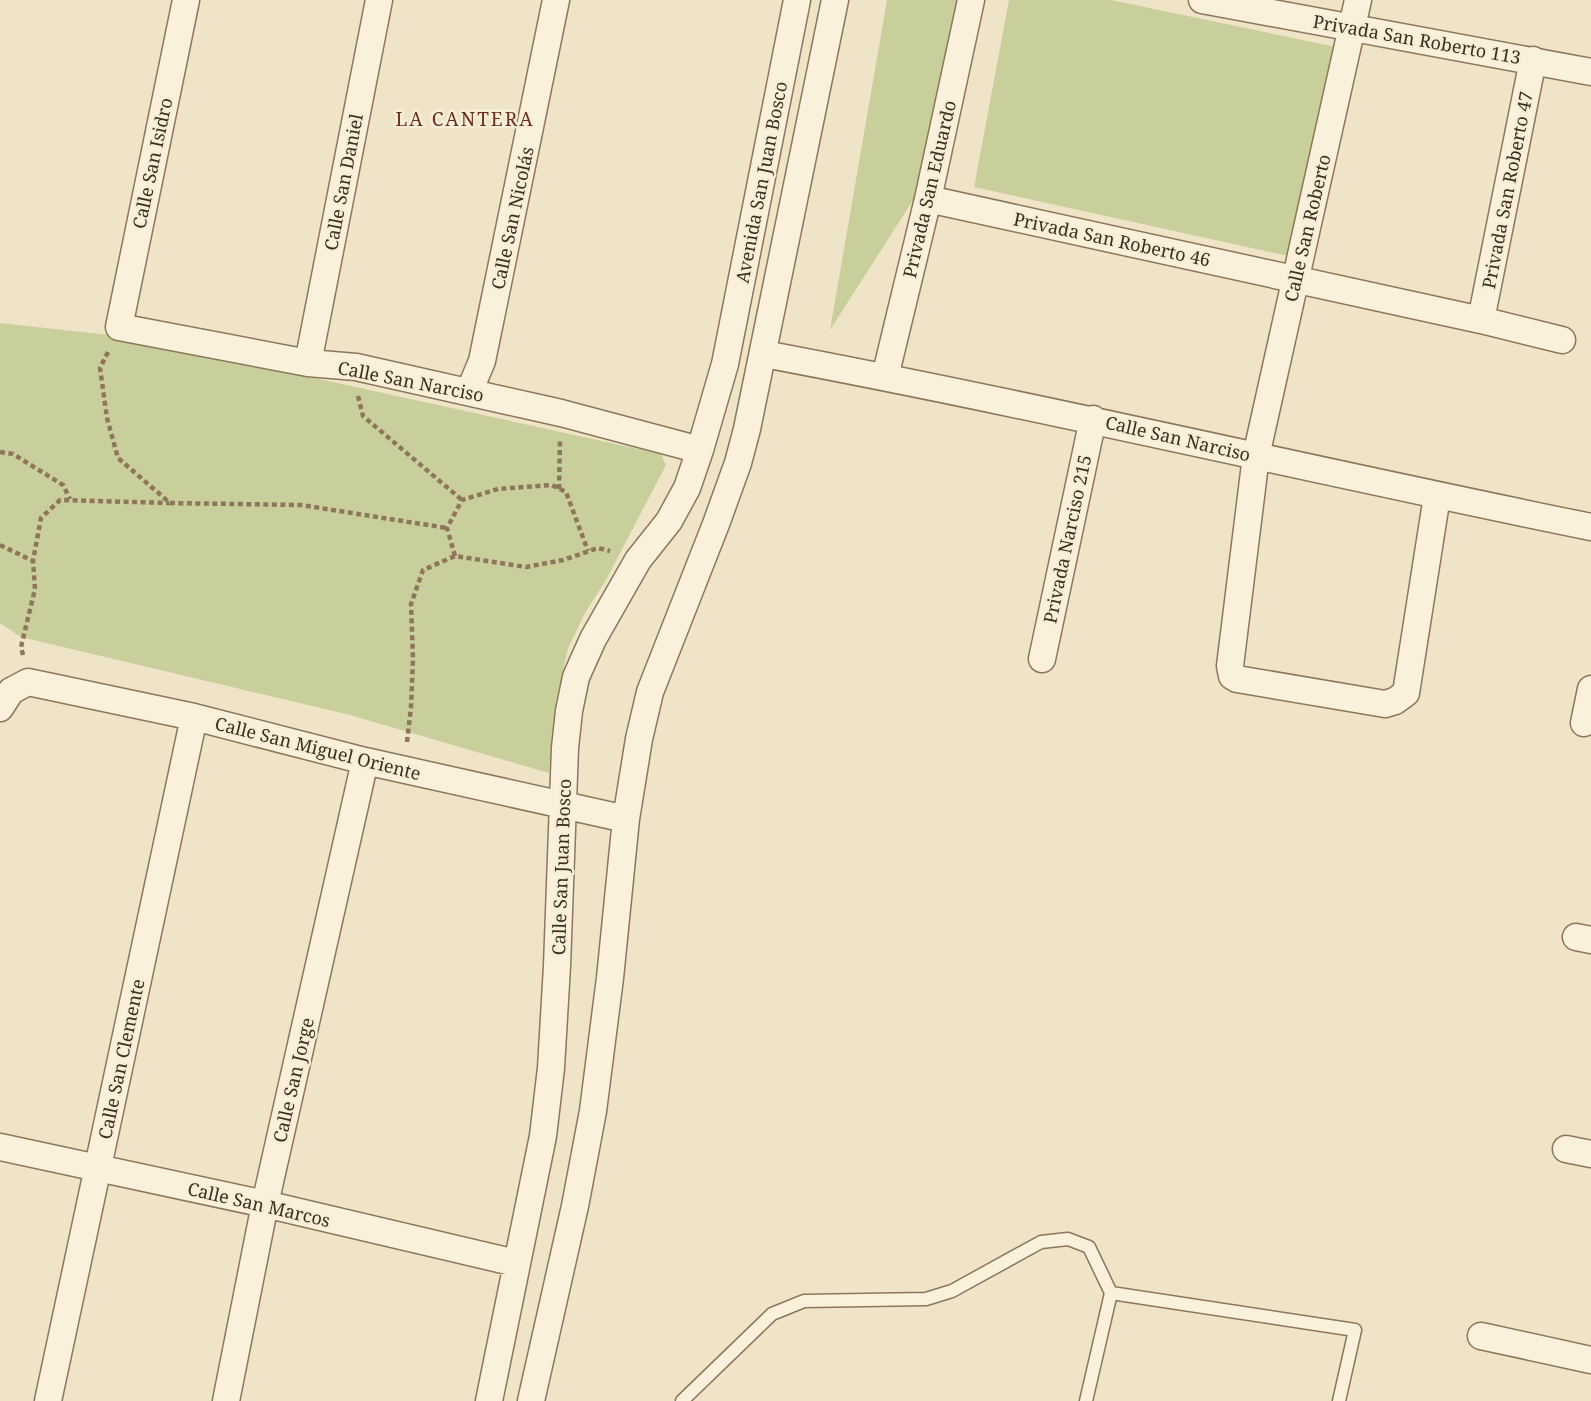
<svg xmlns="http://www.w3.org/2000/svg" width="1591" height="1401" font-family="'Noto Serif',serif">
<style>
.green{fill:#c9cf9b}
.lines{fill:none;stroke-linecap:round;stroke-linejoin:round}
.service-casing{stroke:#8d765c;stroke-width:15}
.minor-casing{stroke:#8d765c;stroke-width:29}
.path{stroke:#8d765c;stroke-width:4.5;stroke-dasharray:5 3.5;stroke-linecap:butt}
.service{stroke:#faf1dc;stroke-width:12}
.minor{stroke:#faf1dc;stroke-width:26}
.labels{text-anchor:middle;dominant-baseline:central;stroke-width:5;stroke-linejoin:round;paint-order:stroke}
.street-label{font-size:18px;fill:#3d2e20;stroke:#f7eed8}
.neighbourhood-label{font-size:19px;letter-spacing:2px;fill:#6b2e1e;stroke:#f7eed8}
</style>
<rect width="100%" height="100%" fill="#f0e4c8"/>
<path class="green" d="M887,0h76l-37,180 -96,150z
M1009,0h102l230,48 -48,209 -319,-70z
M0,323l128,14 533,117 5,11 -60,115 -21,33 -17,35 -12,53 -7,72 -199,-58 -329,-78 -21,-14z"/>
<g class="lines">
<defs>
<path id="service" d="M1111,1293l244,37 -16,71
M682,1401l90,-87 32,-13 122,-2 26,-8 89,-49 27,-3 21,8 22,46 -25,108"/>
<path id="minor" d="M186,0l-67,327 189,36 48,4 205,46 139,37
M1202,0l389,72
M1358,0l-102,456 -26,210 2,10 5,3 148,25 10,-3 11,-8 31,-197
M928,199l553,121 81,20
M1481,320l52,-260
M764,354c277,52 551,117 827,173
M308,363l71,-363
M885,377l43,-178 43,-199
M469,392l13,-31 74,-361
M1042,659l51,-240
M0,708l11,-17 17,-9 166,35 171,44 261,58
M1584,723l7,-34
M1576,937l15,3
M0,1147l265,57 251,59
M1566,1149l25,5
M1481,1336l110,24
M48,1401l146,-684
M226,1401l39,-197 100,-443
M489,1401l54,-265 8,-68 6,-102 8,-218 4,-37 7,-34 17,-38 45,-79 31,-39 18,-33 13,-38 25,-86 72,-364
M531,1401l44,-195 18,-95 17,-133 16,-159 13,-80 11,-47 66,-168 22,-61 9,-34 88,-429"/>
</defs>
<use href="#service" class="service-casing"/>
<use href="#minor" class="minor-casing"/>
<path class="path" d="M108,352l-8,16 7,50 11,40 52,45 131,2 146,23
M358,396l5,20 99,84
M0,452l13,2 50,31 7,14
M559,489l1,-48
M0,545l33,16
M455,556l-8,-28 15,-28 36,-11 54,-4 14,7 22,59
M23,655l-2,-8 14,-58 -2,-28 8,-43 19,-18 109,3
M407,742l4,-35 2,-48 -2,-55 12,-34 32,-14 71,11 37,-7 35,-12 12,3"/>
<use href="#service" class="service"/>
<use href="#minor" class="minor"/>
</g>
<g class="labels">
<g class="street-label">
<text transform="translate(1417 39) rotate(10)">Privada San Roberto 113</text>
<text transform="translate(152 163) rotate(-78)">Calle San Isidro</text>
<text transform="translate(343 182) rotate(-79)">Calle San Daniel</text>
<text transform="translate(761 182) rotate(-79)">Avenida San Juan Bosco</text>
<text transform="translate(929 189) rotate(-77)">Privada San Eduardo</text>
<text transform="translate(1507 190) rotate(-79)">Privada San Roberto 47</text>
<text transform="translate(512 218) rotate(-78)">Calle San Nicolás</text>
<text transform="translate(1307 228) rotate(-77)">Calle San Roberto</text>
<text transform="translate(1112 239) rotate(12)">Privada San Roberto 46</text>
<text transform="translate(411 381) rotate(11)">Calle San Narciso</text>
<text transform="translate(1178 438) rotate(13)">Calle San Narciso</text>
<text transform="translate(1067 539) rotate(-78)">Privada Narciso 215</text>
<text transform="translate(318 748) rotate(14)">Calle San Miguel Oriente</text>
<text transform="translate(561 867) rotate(-88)">Calle San Juan Bosco</text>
<text transform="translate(121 1059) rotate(-78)">Calle San Clemente</text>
<text transform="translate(293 1080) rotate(-77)">Calle San Jorge</text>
<text transform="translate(259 1204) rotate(13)">Calle San Marcos</text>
</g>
<g class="neighbourhood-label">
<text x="465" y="119">LA CANTERA</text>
</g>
</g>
</svg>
